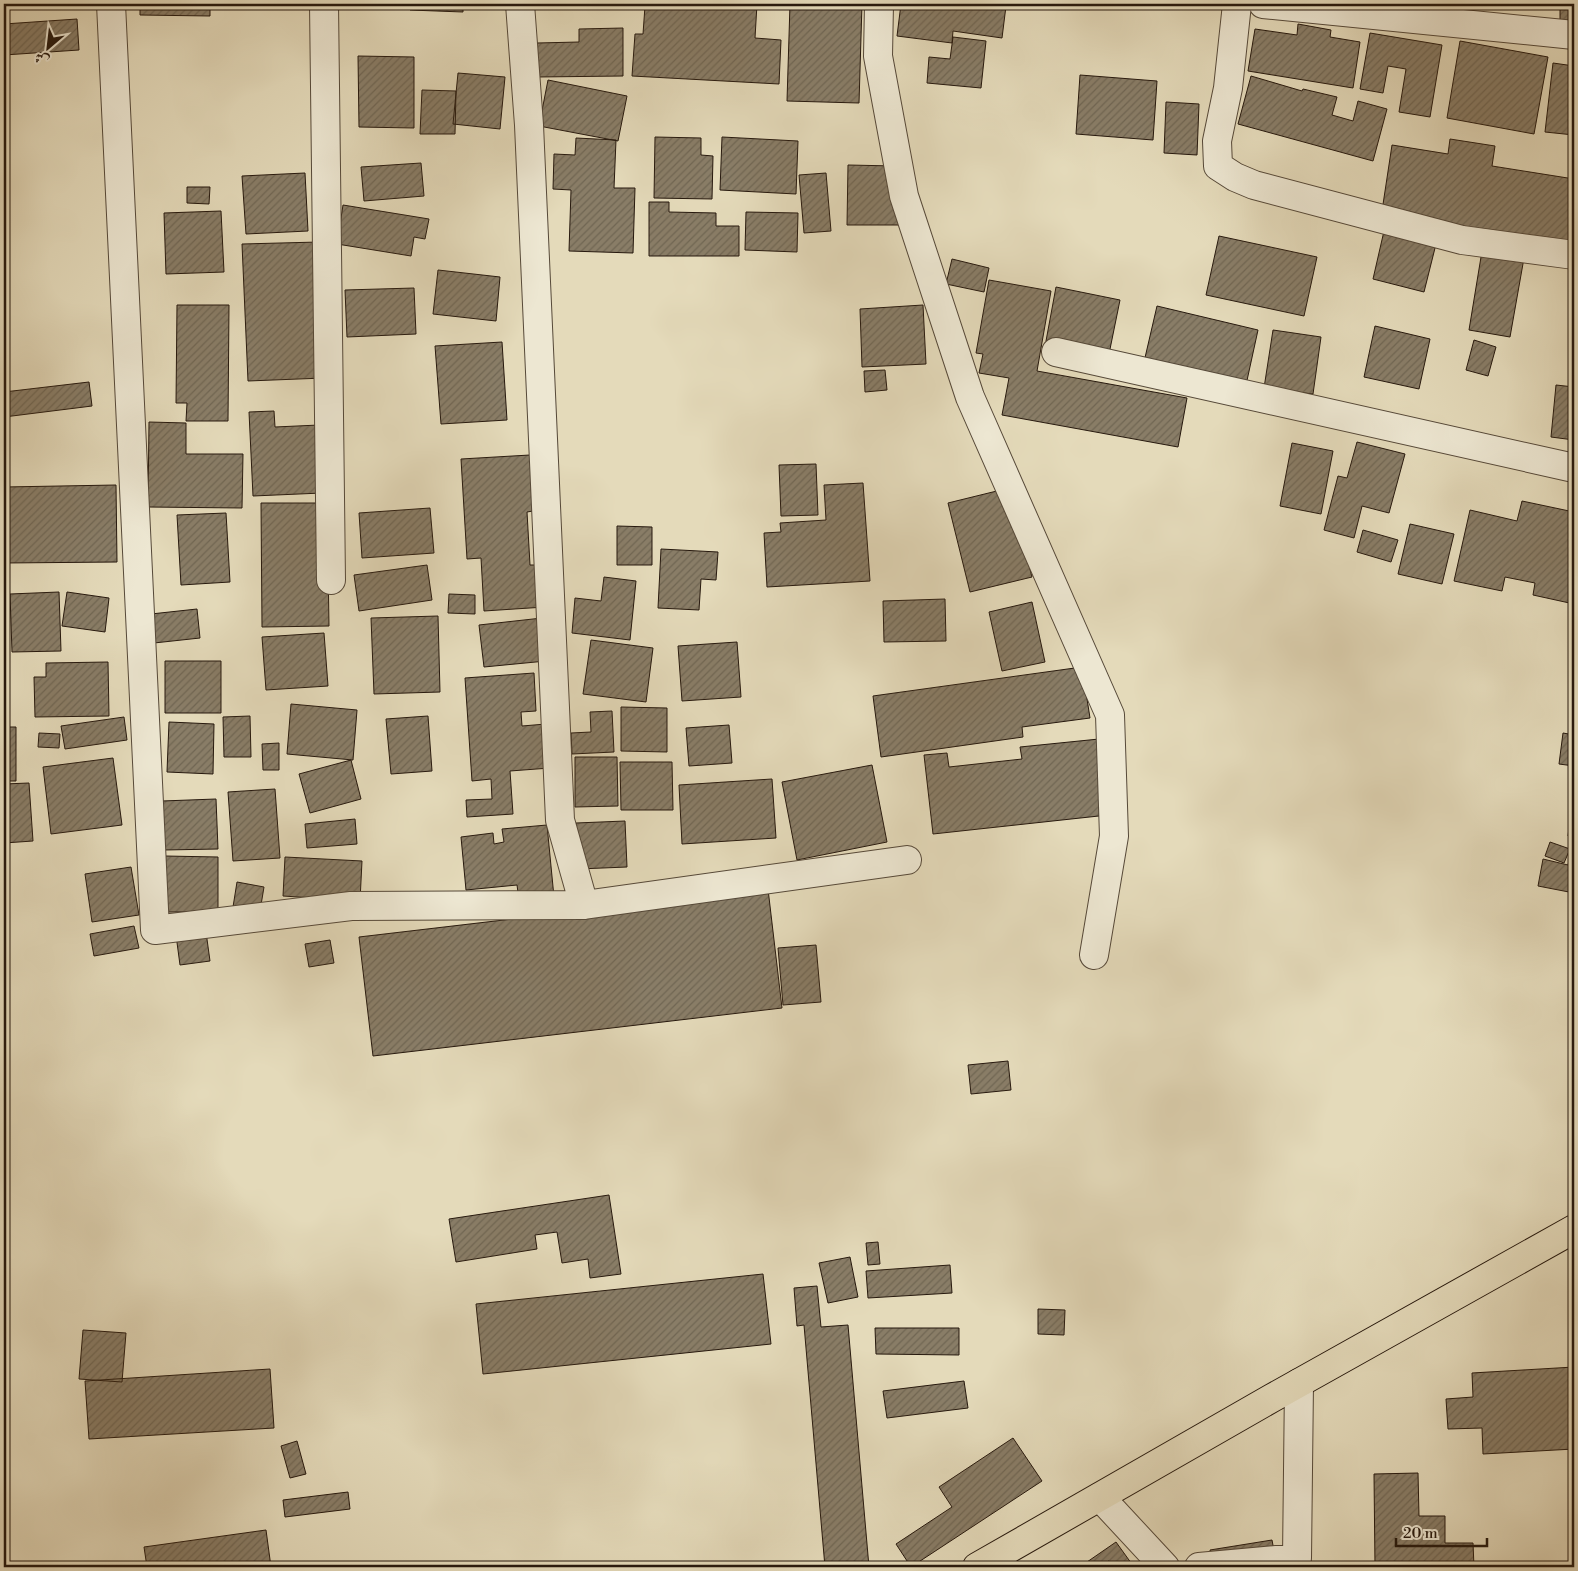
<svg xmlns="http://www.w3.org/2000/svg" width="1578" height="1571" font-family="'Libre Bodoni',Amiri,serif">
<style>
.building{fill:url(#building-hatch);stroke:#27190e}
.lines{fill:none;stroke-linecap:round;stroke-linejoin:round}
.minor-casing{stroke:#564939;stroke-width:30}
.major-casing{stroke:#27190e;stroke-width:30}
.minor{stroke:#ede7d2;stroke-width:28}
.major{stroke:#e4daba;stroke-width:28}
</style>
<defs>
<pattern id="building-hatch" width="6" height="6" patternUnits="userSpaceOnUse" patternTransform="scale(1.25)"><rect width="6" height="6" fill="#897d67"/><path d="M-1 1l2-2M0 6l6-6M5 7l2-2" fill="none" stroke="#706653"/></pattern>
</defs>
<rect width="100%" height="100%" fill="#e4daba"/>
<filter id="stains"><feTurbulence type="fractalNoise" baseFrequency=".004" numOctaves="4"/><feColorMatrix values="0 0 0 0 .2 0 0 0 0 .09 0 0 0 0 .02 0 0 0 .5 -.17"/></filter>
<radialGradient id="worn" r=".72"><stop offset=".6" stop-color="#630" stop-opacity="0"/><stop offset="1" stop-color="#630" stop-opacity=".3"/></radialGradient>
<path class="building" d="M140,4h70v12l-70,-1z
M411,4h52v8l-53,-2z
M667,4h90l-2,34 26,2 -2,44 -147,-8 3,-42h8l2,-28 22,2z
M790,4h72l-3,99 -72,-2z
M901,4h93l12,2 -4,32 -49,-7 -1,12 -55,-7z
M1560,4h14v18h-14z
M77,19l2,31 -75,5v-31z
M1298,24l33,6 -1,7 30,5 -7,46 -105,-17 7,-42 42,6z
M623,28v48l-86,1v-34l42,-1v-13z
M1370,33l72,12 -12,72 -31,-5 7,-43 -18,-3 -5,27 -23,-4z
M953,37l33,4 -5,47 -54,-5 2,-26 21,2z
M1460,41l88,16 -14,77 -87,-16z
M358,56l56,1v71l-55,-1z
M1553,63l21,3v69l-29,-3z
M458,73l47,4 -5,52 -47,-5z
M1080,75l77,6 -4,59 -77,-6z
M1251,76l51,15 1,-2 34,8 -5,18 21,6 5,-20 29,8 -14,52 -135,-37z
M548,80l79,16 -9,45 -79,-15z
M422,90l34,1 -1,43h-35z
M1166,102l33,2 -2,51 -33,-2z
M655,137l46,1v17l12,1 -1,43 -58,-1z
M722,137l76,4 -2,53 -76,-4z
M576,138l40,2 -2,48h21l-2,65 -64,-2 2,-61 -18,-1 1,-35 21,1z
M1450,139l45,7 -3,20 82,13v69l-192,-37 10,-66 56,9z
M421,163l3,33 -60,5 -3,-34z
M848,165l47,1 18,59h-66z
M305,173l3,58 -62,3 -4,-58z
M826,173l5,58 -27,2 -5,-58z
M187,187h23l-1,17 -22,-1z
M649,202h20v10l47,1v13h23v30h-90z
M343,205l86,14 -4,20 -11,-2 -3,19 -74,-12z
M221,211l3,61 -58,2 -2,-61z
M746,212l52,1 -1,39 -52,-2z
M1384,231l52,13 -12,48 -51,-13z
M1219,236l98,21 -13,59 -98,-21z
M319,242l5,136 -76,3 -6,-137z
M1482,251l42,7 -14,79 -41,-7z
M952,259l37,9 -5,24 -38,-8z
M438,270l62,7 -4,44 -63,-7z
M989,280l62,11 -14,80 150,27 -9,49 -176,-32 7,-37 -30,-5 4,-19 -7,-1z
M1056,287l64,13 -11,54 -63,-13z
M414,288l2,46 -69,3 -2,-47z
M177,305h52l-1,116h-42l1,-18h-11z
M923,305l3,59 -64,3 -2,-58z
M1157,306l101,24 -12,55 -102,-23z
M1375,326l55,13 -11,50 -55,-12z
M1273,330l48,7 -8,57 -49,-6z
M1474,340l22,7 -8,29 -22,-6z
M502,342l5,78 -66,4 -6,-78z
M885,370l2,20 -22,2 -1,-21z
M89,382l3,24 -88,11v-25z
M1556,385l18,2v53l-23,-3z
M274,411l1,16 44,-2 3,68 -69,3 -4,-84z
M149,422l37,1v31h57l-1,54 -94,-1z
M1357,442l48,12 -16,59 -27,-7 -8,32 -30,-8 14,-54 9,2z
M1292,443l41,8 -12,63 -41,-8z
M530,455l3,56 -6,1 3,53h12l3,42 -61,4 -3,-53 -14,1 -6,-100z
M816,464l2,51 -37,1 -2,-51z
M863,483l7,98 -103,6 -3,-54 17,-1 -1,-9 46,-3 -2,-35z
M116,485l1,77 -113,1v-76z
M1009,488l23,89 -62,15 -22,-89z
M1522,501l52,11v92l-41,-9 2,-12 -30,-6 -3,14 -48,-10 16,-71 47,11z
M261,503h66l2,123 -67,1z
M430,508l4,45 -72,5 -3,-45z
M226,513l4,69 -49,3 -4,-70z
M1410,524l44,10 -12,50 -44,-10z
M617,526l35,1v38h-35z
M1363,530l35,10 -7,22 -34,-10z
M661,549l57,3 -2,28 -15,-1 -2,31 -41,-2z
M427,565l5,35 -73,11 -5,-36z
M604,577l32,4 -6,59 -58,-7 3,-35 26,3z
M59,592l2,59 -49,1 -2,-58z
M67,592l42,6 -4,34 -43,-6z
M449,594l26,1v19l-27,-1z
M945,599l1,42 -62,1 -1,-41z
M1032,602l13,60 -43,9 -13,-59z
M197,609l3,29 -46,5 -3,-29z
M438,616l2,76 -66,2 -3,-76z
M542,618l4,43 -62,6 -5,-42z
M324,633l4,53 -62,4 -4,-53z
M591,640l62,8 -7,54 -63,-8z
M737,642l4,55 -59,4 -4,-55z
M165,661h56v52h-56z
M108,662l1,54 -74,1 -1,-40h12v-14z
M1082,667l8,51 -68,9 1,10 -142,20 -8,-61z
M534,673l2,38 -15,1 1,14 24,-2 4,44 -40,3 3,43 -46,3 -1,-17 26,-1 -1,-20 -19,2 -7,-103z
M291,704l66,6 -4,50 -66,-6z
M621,707l46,1v44l-46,-1z
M612,711l2,41 -42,2 -1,-21 20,-1 -1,-20z
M250,716l1,41h-27l-1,-40z
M428,716l4,55 -41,3 -5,-55z
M124,717l3,23 -62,9 -4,-23z
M169,722l45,2 -1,50 -46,-2z
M729,725l3,38 -43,3 -3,-38z
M4,727h12v54h-12z
M39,733l21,1 -1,14 -21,-1z
M1563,733l11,2v31l-15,-2z
M1099,739l9,76 -175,19 -9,-79 23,-2 2,14 73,-8 -2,-12z
M279,743v27h-16l-1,-26z
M575,757h42l1,49 -43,1z
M113,758l9,67 -71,9 -8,-67z
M351,760l10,39 -51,14 -11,-39z
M620,762h52l1,48h-52z
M872,765l15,77 -90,18 -15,-78z
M772,779l4,59 -94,6 -3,-59z
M29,783l4,58 -29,2v-59z
M1574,787v50l-6,-1z
M275,789l5,69 -47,3 -5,-69z
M216,799l2,50 -54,1 -2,-49z
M355,819l2,25 -50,4 -2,-24z
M625,821l2,46 -49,2 -2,-46z
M547,825l7,72 -35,3 -2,-15 -51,5 -5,-53 32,-4 1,11 10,-2 -2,-13z
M1550,842l20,7 -6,14 -19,-7z
M1571,851l3,1v41l-36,-7 5,-27 25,6z
M165,856l53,1v55h-53z
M285,857l77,4 -2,40 -77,-5z
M131,867l8,48 -47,7 -7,-48z
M237,882l27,5 -4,24 -27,-4z
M768,889l14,119 -409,48 -14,-119z
M134,926l5,22 -45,8 -4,-22z
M206,932l4,29 -30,4 -4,-30z
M330,940l4,23 -25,4 -4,-23z
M816,945l5,57 -38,3 -5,-57z
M1008,1061l3,29 -40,4 -3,-29z
M609,1195l12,79 -31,4 -2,-19 -26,4 -5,-31 -22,3 2,14 -81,13 -7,-43z
M878,1242l2,22 -12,1 -2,-22z
M850,1257l8,40 -30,6 -9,-40z
M950,1265l2,28 -84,5 -2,-27z
M763,1274l8,70 -288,30 -7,-70z
M817,1286l4,41 27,-2 21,242h-44l-21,-242 -7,1 -3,-38z
M1038,1309l27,1 -1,25 -26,-1z
M875,1328h84v27l-83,-1z
M83,1330l43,3 -4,49 -43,-3z
M1574,1367v82l-91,5 -1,-26 -34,1 -2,-30 27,-2 -1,-24z
M270,1369l4,59 -185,11 -4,-58z
M964,1381l4,27 -81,10 -4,-27z
M1013,1438l29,43 -131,86 -15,-23 56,-37 -13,-20z
M297,1441l9,33 -16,4 -9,-32z
M1418,1473l1,43h26v27h28l1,24h-99l-1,-93z
M348,1492l2,17 -65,8 -2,-17z
M266,1530l5,37h-124l-3,-20z
M1272,1540l5,27h-64l-3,-17z
M1116,1542l18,25h-7l-19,-6 -2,6h-15l-4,-5z"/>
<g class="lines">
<defs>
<path id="minor" d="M111,4l44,926 196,-24 233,-1 323,-45
M324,4l7,576
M520,4l9,121 31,695 24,85
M879,4l-1,52 26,140 66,201 140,318 4,121 -20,119
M1237,4l-9,84 -11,53 1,25 17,11 19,8 208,55 112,15
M1263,4l311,31
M1056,352l518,116
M1100,1497l65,70
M1199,1567l98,-9 2,-175"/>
<path id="major" d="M977,1567l295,-169 302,-169"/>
</defs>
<use href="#minor" class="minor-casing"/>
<use href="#major" class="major-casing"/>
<use href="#minor" class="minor"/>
<use href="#major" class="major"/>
</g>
<rect width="1578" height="1571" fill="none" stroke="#e4daba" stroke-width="20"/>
<rect x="5" y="5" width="1568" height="1561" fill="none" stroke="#27190e" stroke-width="2.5"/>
<rect x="10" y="10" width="1558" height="1551" fill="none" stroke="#27190e"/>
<g transform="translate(48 48) rotate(208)" stroke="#ede7d2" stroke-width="4" paint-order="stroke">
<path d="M0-4L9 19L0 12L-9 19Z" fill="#27190e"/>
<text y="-8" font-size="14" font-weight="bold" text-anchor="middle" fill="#27190e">ش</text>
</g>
<path d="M1396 1538v8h91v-8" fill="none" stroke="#27190e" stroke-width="2.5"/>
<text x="1403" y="1538" font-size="15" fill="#27190e" stroke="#ede7d2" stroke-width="4" paint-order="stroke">20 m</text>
<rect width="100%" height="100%" filter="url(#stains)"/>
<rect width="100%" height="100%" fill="url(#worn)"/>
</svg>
